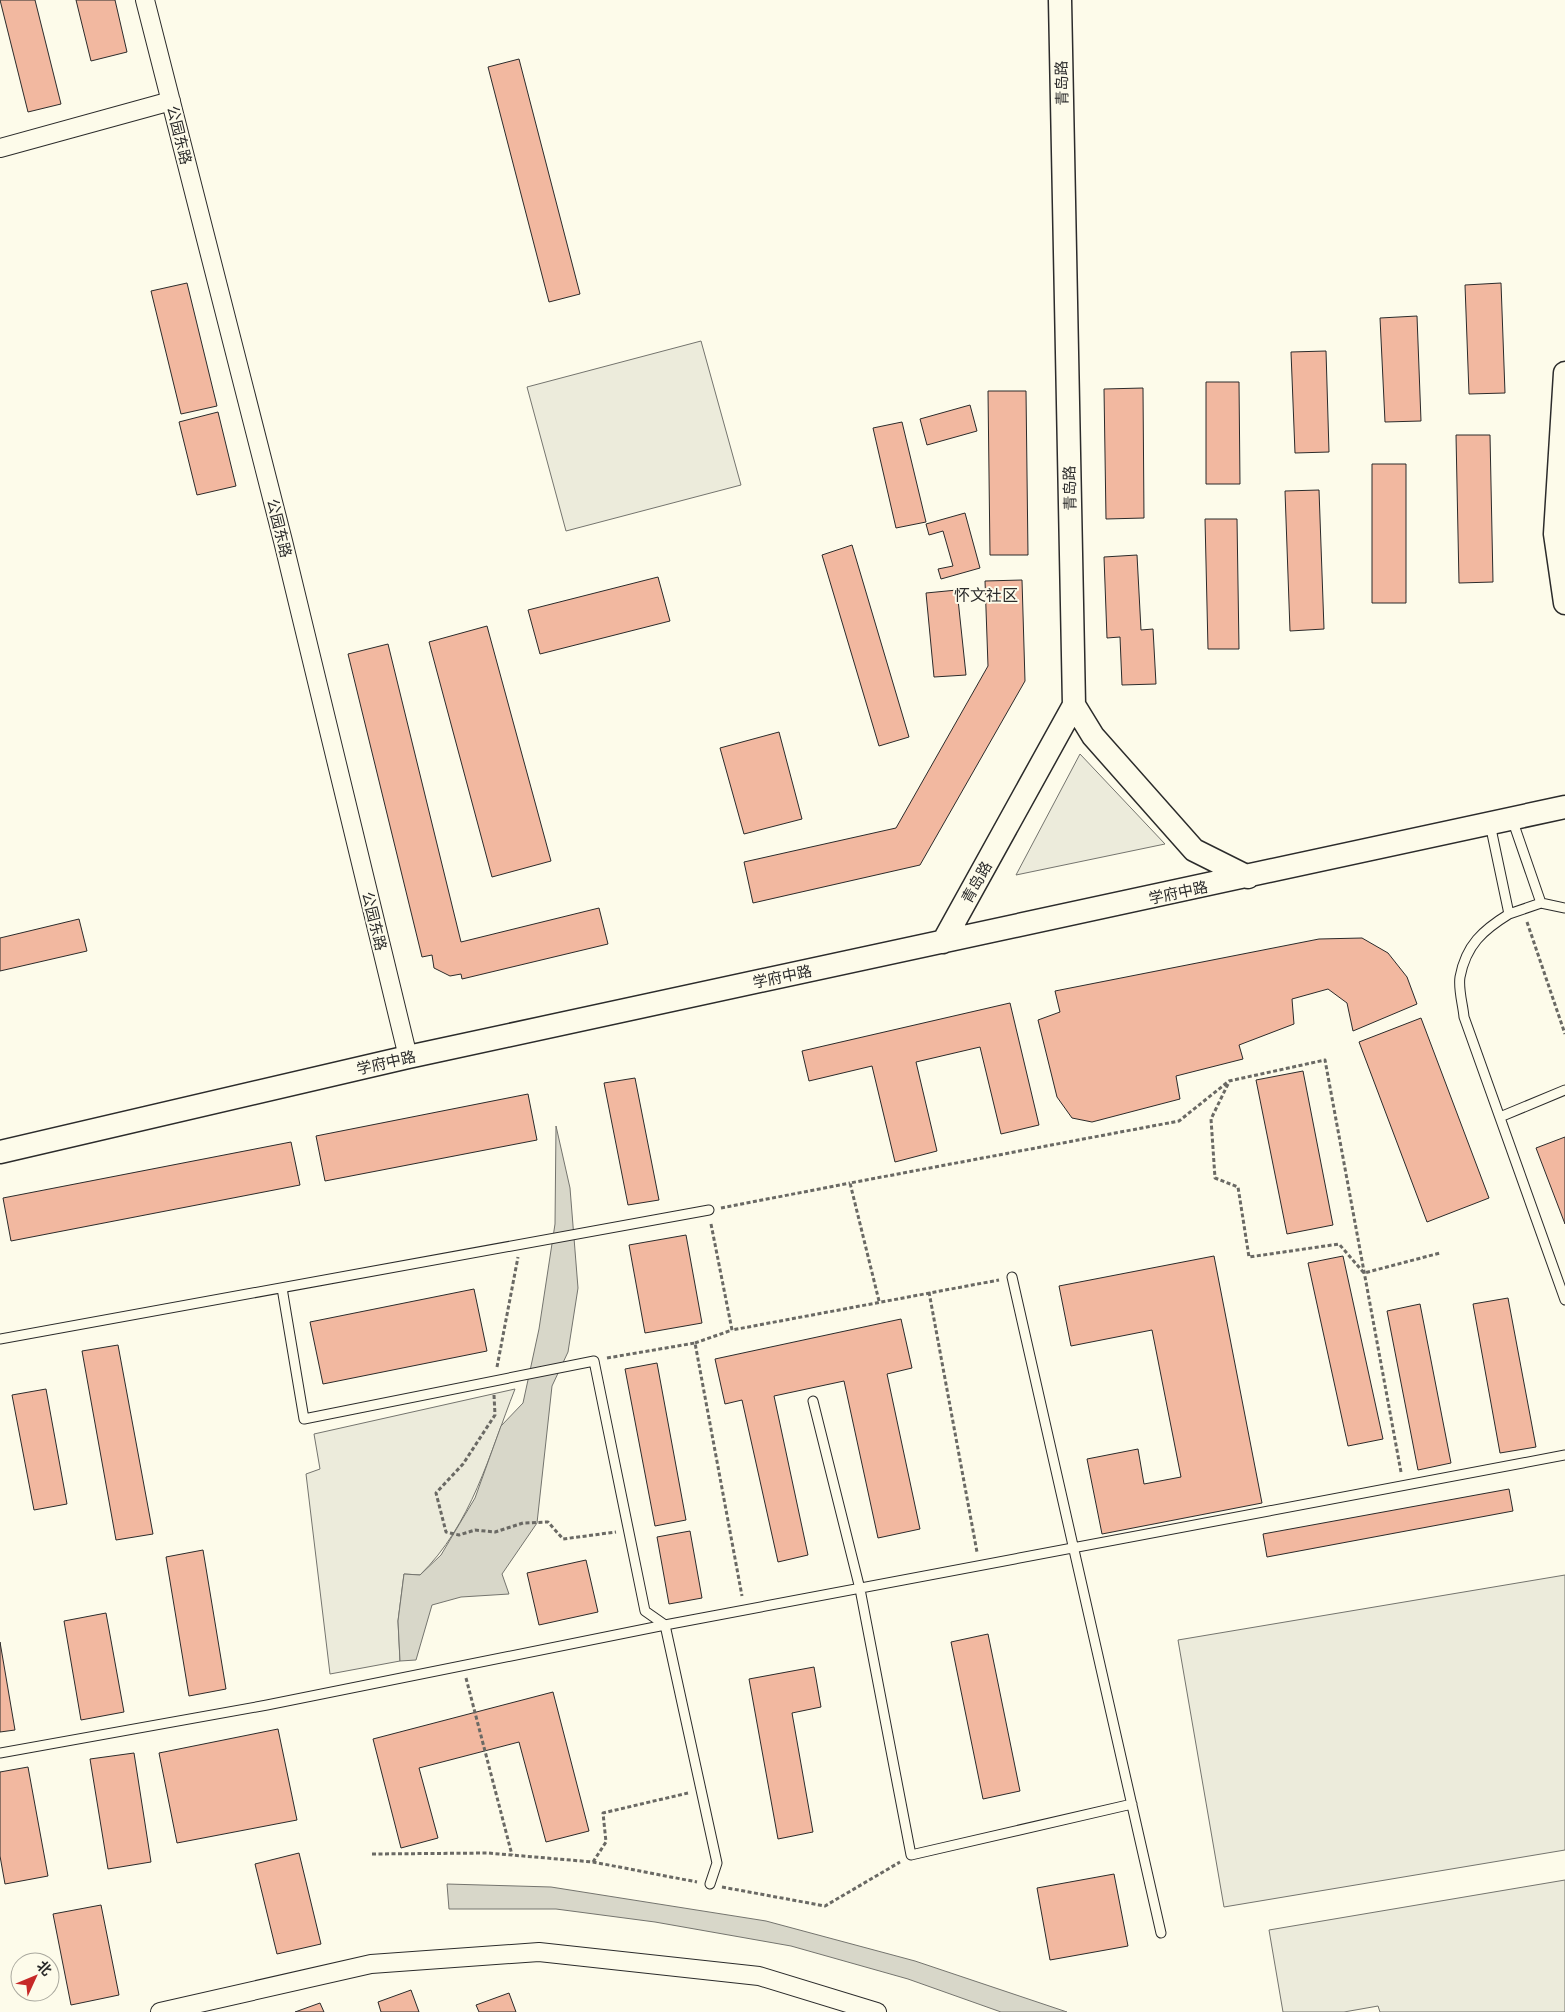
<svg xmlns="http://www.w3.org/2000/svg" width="1565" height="2012" font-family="Barlow,'Noto Sans SC',sans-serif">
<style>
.green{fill:#ecebdb;stroke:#74746e}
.water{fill:#d8d7c9;stroke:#74746e}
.building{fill:#f2b8a0;stroke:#2b2b2b}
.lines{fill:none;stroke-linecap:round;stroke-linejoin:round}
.service-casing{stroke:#2b2b2b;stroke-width:11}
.minor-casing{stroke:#2b2b2b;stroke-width:20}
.tertiary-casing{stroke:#2b2b2b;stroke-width:25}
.path{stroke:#6a6964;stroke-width:3;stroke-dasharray:4 2.5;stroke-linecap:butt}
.service{stroke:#fdfbea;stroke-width:9}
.minor{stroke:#fdfbea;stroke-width:18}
.tertiary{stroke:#fdfbea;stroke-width:22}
.labels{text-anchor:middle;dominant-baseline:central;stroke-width:4;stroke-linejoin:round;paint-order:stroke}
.street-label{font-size:15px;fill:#2b2b2b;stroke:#fdfbea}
.neighbourhood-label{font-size:16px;fill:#2b2b2b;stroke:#fdfbea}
</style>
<rect width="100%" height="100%" fill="#fdfbea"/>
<path class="green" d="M701,341l40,144 -175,46 -39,-144z
M1080,754l85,90 -149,31z
M515,1389c-26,66 -43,135 -95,186l-16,-1 -6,47 2,40 -70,13 -24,-200 14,-5 -6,-35z
M1565,1575v275l-341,57 -46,-267z
M1565,1880v132h-185l-2,-6 -34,6h-61l-14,-82z"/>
<path class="water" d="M556,1126l14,62 8,100 -10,64 -16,34 -15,137 -35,51 7,20 -48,3 -29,8 -16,55 -16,1 -2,-40 6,-47 16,1 21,-20 19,-32 15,-25 26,-72 22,-23 16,-74 16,-105z
M447,1884l104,3 215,34 149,40 152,51h-66l-93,-33 -117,-33 -136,-24 -99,-13h-107z"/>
<path class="building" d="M0,0h35l26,104 -33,8z
M76,0h39l12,52 -36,9z
M519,59l61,235 -31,8 -61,-235z
M187,283l30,123 -36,8 -30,-123z
M1501,283l4,110 -36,1 -4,-109z
M1417,316l4,105 -36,1 -5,-104z
M1326,351l3,101 -34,1 -4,-101z
M1206,382h33l1,102h-34z
M1143,388l1,130 -38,1 -2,-130z
M988,391h38l2,164h-38z
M970,405l7,26 -50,14 -7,-26z
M218,412l18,74 -39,9 -18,-73z
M902,422l24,100 -30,6 -23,-100z
M1456,435h34l3,147 -34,1z
M1372,464h34v139h-34z
M1319,490l5,139 -34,2 -5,-140z
M965,513l15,55 -39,11 -3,-10 15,-3 -10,-35 -14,4 -3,-11z
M1205,519h32l2,130h-31z
M852,545l57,192 -30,9 -57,-191z
M1137,555l4,75 12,-1 3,55 -34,1 -2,-48 -13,1 -3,-81z
M658,577l12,44 -130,33 -12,-44z
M1022,580l3,101 -105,184 -167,38 -9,-41 152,-34 92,-162 -3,-85z
M957,590l9,85 -32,2 -8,-84z
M487,626l64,235 -59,16 -63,-235z
M388,644l73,298 138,-34 9,36 -146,35 -1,-5 -11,2 -16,-8 -2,-13 -10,2 -74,-303z
M779,732l23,87 -58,15 -24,-86z
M79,919l8,32 -87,20v-33z
M1362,938l26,15 19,24 10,27 -64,27 -6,-28 -19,-14 -36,10 2,25 -55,21 4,14 -67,17 4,23 -88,23 -20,-4 -15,-21 -19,-77 22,-8 -5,-21 264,-52z
M1010,1003l29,122 -38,9 -21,-87 -64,15 21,89 -42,11 -23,-96 -63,15 -7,-30z
M1421,1018l68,180 -62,24 -68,-180z
M1303,1071l30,154 -46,9 -31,-154z
M635,1078l24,122 -31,5 -24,-122z
M528,1094l9,46 -212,41 -9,-45z
M1565,1137v87l-29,-76z
M291,1142l9,43 -289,56 -8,-43z
M686,1235l16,88 -57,10 -16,-88z
M1214,1256l48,247 -160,31 -15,-75 51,-10 6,35 37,-7 -29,-147 -81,16 -12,-60z
M1343,1256l40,183 -35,7 -40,-183z
M474,1289l13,62 -164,33 -13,-62z
M1508,1298l28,149 -36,6 -27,-149z
M1420,1304l31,159 -33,7 -31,-159z
M901,1319l11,49 -25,6 33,155 -42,9 -34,-157 -70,15 34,159 -30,7 -36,-162 -17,4 -10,-45z
M118,1345l35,189 -37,6 -34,-189z
M657,1363l29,157 -31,6 -30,-157z
M46,1389l21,115 -33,6 -22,-115z
M1509,1489l4,22 -246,46 -4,-23z
M690,1531l12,67 -33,6 -12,-67z
M203,1550l23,139 -37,7 -23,-139z
M586,1560l12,52 -59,13 -12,-52z
M106,1613l18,99 -43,8 -17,-99z
M988,1634l32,157 -37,8 -32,-157z
M0,1642l15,88 -15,2z
M814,1667l7,40 -29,6 21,119 -35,7 -29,-160z
M553,1692l36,139 -43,11 -27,-100 -100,26 19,70 -37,10 -28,-109z
M278,1729l19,91 -120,23 -18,-90z
M134,1753l17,109 -43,7 -18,-110z
M28,1767l20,109 -43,8 -5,-28v-84z
M299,1853l22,91 -44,10 -22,-90z
M1114,1874l14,72 -78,14 -13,-72z
M101,1905l18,90 -48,10 -18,-91z
M411,1990l8,22h-38l-3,-10z
M509,1993l7,19h-37l-3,-7z
M320,2003l4,9h-29z"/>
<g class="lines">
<defs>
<path id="service" d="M1512,819l29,84
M1490,824l19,90c-26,16 -43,31 -49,63 -2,12 3,28 4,40l101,283
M1509,914l32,-11 24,5
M1500,1117l65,-27
M1012,1277l149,656
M282,1288l22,131 290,-58 51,250 20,14 52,238 -7,21
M0,1339l709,-129
M813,1401l47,188 51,266 221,-51
M0,1753l267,-48 398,-80 900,-170"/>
<path id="minor" d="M145,0l138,541 125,516
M0,148l171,-47
M160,2012l211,-48 168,-12 220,24 118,36"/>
<path id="tertiary" d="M1565,373l-10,161 10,69
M1074,705l19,31 101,114 54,27
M943,942l131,-237 -14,-705
M0,1152l408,-95 1157,-250"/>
</defs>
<use href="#service" class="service-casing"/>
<use href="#minor" class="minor-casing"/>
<use href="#tertiary" class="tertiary-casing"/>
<path class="path" d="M1527,922l38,112
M1228,1084l-17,35 4,59 23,9 11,70 90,-13 25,29 76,-20
M721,1208l129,-25
M711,1224l21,106 267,-50
M929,1292l48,260
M879,1301l-29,-118 329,-62 50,-40 96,-21 76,412
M695,1343l37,-13
M607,1358l88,-15 47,253
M497,1367l21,-110
M494,1395l1,20 -32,49 -27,29 10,39 13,3 16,-5 20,2 28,-9 25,-1 15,17 53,-7
M466,1678l46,177
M372,1854l116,-1 105,9 104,20
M593,1862l13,-20 -3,-29 85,-20
M722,1887l103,19 75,-44"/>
<use href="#service" class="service"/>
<use href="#minor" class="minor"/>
<use href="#tertiary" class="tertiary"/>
</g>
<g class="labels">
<g class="street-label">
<text transform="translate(1061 83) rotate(-91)">青岛路</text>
<text transform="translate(180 135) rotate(76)">公园东路</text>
<text transform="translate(1069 488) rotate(-91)">青岛路</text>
<text transform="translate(280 528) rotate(76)">公园东路</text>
<text transform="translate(976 882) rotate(-61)">青岛路</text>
<text transform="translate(1178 892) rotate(-12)">学府中路</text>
<text transform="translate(375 921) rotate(76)">公园东路</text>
<text transform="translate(782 976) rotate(-12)">学府中路</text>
<text transform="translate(386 1062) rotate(-13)">学府中路</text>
</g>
<g class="neighbourhood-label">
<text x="986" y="594">怀文社区</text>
</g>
</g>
<g transform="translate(35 1977) rotate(46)"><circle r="24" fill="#fdfbea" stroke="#a9a89e"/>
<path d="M0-4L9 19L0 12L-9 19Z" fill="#c62828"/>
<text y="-8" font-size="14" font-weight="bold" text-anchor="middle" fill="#2b2b2b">北</text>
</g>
</svg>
